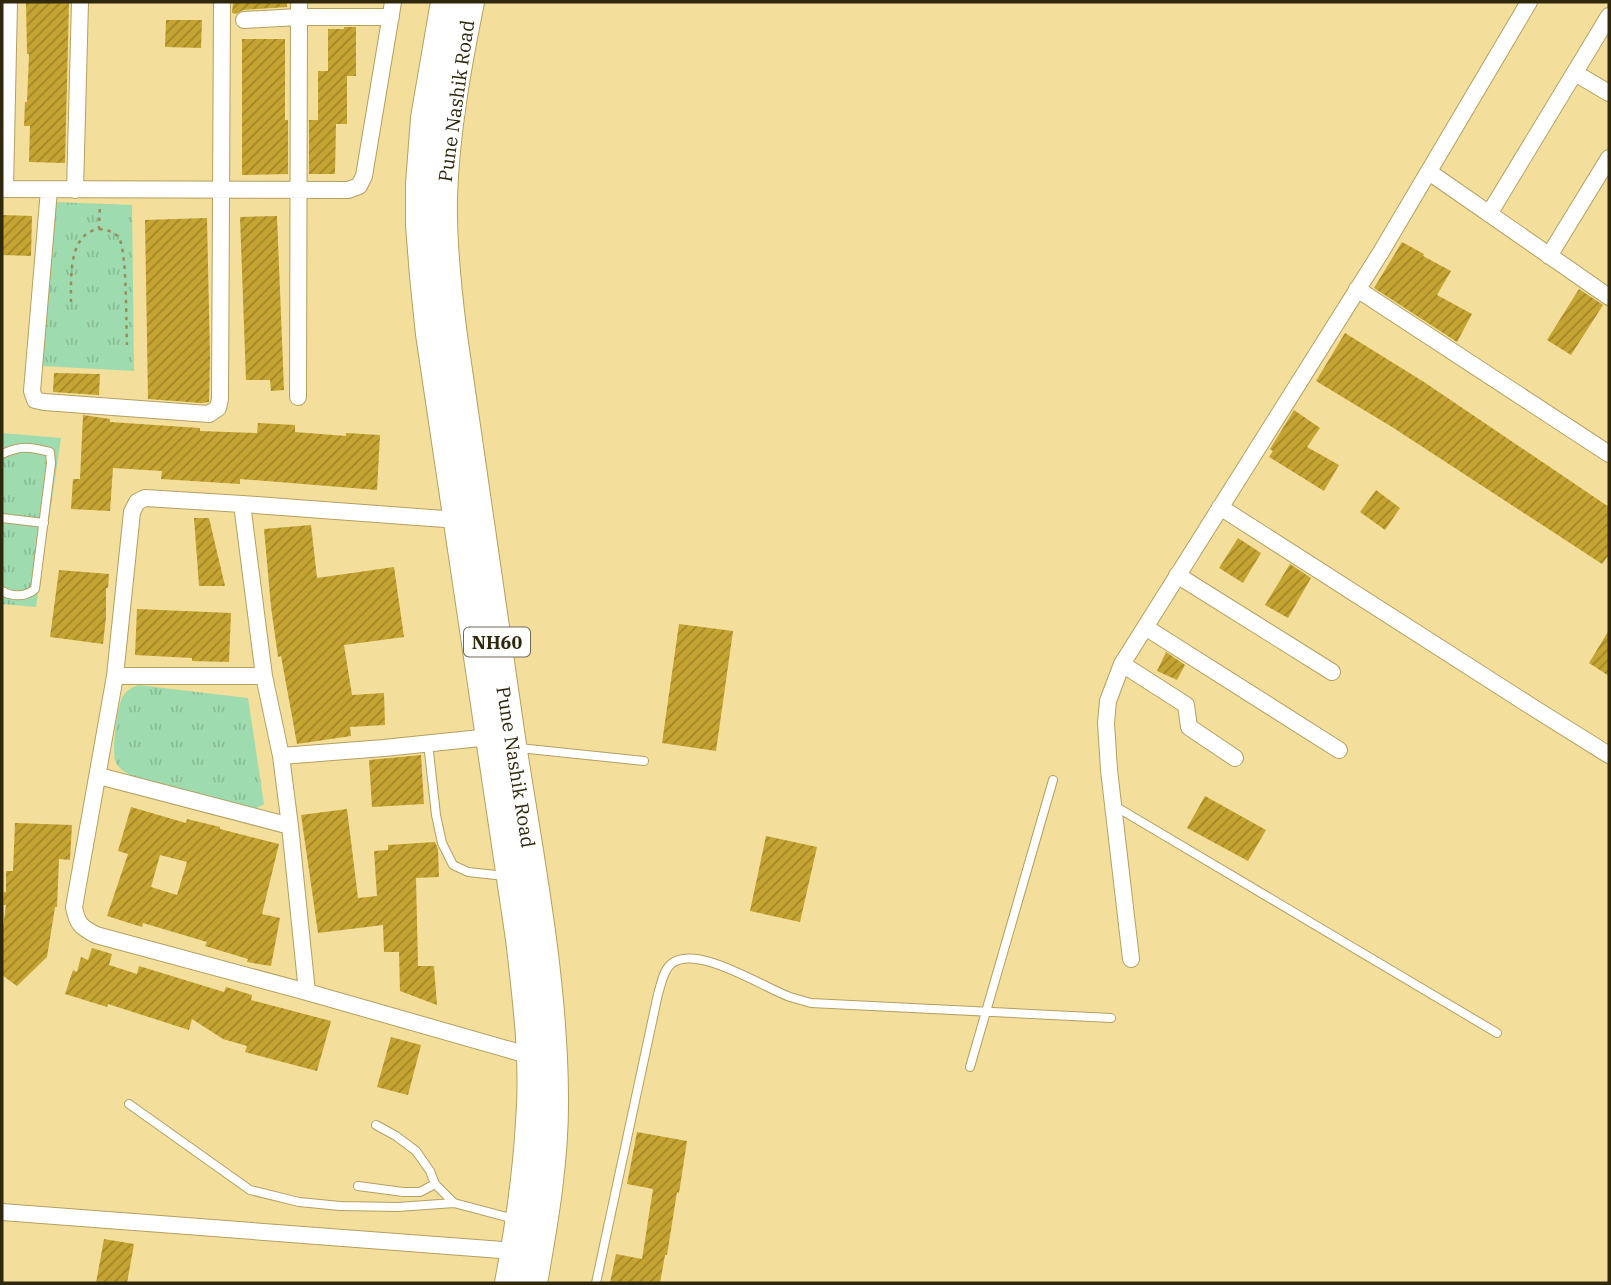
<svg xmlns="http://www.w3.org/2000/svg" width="1611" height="1285" font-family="'IBM Plex Serif',serif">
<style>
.park{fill:url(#park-tufts)}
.building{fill:url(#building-hatch);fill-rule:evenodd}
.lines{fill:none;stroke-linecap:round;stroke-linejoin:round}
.lane-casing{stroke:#b4a060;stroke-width:10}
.street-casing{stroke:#b4a060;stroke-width:18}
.highway-casing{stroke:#b4a060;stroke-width:30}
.path{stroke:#9a8b5b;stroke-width:2.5;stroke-dasharray:3.5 5;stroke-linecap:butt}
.lane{stroke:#fff;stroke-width:8}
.street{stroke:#fff;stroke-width:16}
.highway{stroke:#fff;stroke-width:28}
.labels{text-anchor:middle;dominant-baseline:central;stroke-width:6;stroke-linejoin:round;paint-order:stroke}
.shield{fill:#fff;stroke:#6e6856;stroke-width:2}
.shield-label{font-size:18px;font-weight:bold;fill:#30280d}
.street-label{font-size:19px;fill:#30280d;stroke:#fff}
</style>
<defs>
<pattern id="park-tufts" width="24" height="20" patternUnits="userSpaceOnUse" patternTransform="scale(1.75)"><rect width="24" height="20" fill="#9edcaf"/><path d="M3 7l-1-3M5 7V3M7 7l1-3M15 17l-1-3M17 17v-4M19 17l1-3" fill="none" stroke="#88bd95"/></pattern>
<pattern id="building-hatch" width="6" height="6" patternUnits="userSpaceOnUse" patternTransform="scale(1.75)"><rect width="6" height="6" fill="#c5a432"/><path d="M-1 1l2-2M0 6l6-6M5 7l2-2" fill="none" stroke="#a08629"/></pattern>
</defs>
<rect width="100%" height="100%" fill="#f3de9c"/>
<path class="park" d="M55,202l77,3 2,166 -92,-5z
M2,433l59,5 -25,169 -34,-3z
M138,685l110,13 16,106 -7,4 -9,1 -115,-32c-6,-4 -13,-7 -17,-14 -5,-9 1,-55 6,-65 3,-7 9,-10 16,-13z"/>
<path class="building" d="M26,2h43l-4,161 -36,-1 1,-36h-6l1,-24h2l2,-48h-2z
M233,2h54v5l-44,3 -7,4 -4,-1z
M166,20h36l-1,28 -36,-1z
M344,27h12v49h-9v48h-11l-1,50h-26v-54h9v-49h10v-42h16z
M242,39h43v81h3v54l-46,1z
M3,215l29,1 -1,40 -29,-1z
M277,216l7,174 -13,1 -1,-11h-24l-6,-163z
M207,218l3,139 -1,45 -8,1 -53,-4 -3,-179z
M1402,242l22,12 -1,2 28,15 -14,24 35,19 -15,28 -83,-54z
M1579,289l24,16 -32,50 -24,-15z
M1345,333l79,49 185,125v48l-7,9 -210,-137 -76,-46z
M54,373l46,1 -1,21 -46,-3z
M1294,410l26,18 -13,19 32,18 -15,26 -55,-34 4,-6 -3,-2z
M83,415l27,4v3l90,6v3l57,2 1,-10 37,2v7l51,4v-3l34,2 -3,55 -137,-11v5l-79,-5 1,-8 -49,-3 -3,43 -39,-2 2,-30h7z
M1376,490l24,18 -15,22 -25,-18z
M194,518h15l16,68h-26z
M311,525l6,53 77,-11 10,70 -60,8 8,50 32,-2 1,32 -35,2 1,9 -54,8 -16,-88 -3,1 -7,-50 -7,-78z
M1238,538l23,15 -18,30 -24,-15z
M1290,564l21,14 -23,40 -23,-13z
M59,570l50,4 -1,14h-2v29l-3,27 -53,-7z
M137,609l94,4 -2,49 -37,-1v-3l-57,-3z
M679,624l54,7 -17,120 -54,-8z
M1609,630v46l-20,-13z
M1166,652l19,13 -8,15 -20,-9z
M421,755l3,49 -52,3 -3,-47z
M1205,796l61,34 -18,31 -61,-33z
M131,807l55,16 1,-4 33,8v2l59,15 -17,70 18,4 -9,48 -24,-4 1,-3 -43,-13 2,-4 -64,-19 -1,4 -35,-11 21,-62 -10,-3zM160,855l27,7 -10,33 -26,-8z
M347,809l11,89 19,-2 -3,-45 14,-1v-5l47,-3 3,7 1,28 -23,1 2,88h16l3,39 -37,-14 -1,-39h-15l-1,-27 -65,8 -17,-118z
M15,823l57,2 -2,35 -11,-1 -2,48h-2l-8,50 -30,29 -15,-11v-40l4,-30h-3l1,-13h2v-21h7z
M766,836l51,11 -17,75 -50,-11z
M92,948l20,6 -3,11 28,9 2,-8 85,26 2,-5 26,8 -1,5 80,21 -14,50 -72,-19 2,-6 -24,-7 -31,-20 -3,11 -81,-26 -1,3 -42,-13 8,-24 4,2 4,-15 7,3z
M391,1037l30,8 -13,50 -31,-8z
M637,1132l50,9 -8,52 -2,-1 -10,63h-2l-5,28h-50l6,-29 26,5 11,-70 -26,-5z
M104,1239l30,5 -7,39h-31z"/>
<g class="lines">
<defs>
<path id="lane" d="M2,454c19,-9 28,-7 48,-2l1,11 -16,126c-9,8 -23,8 -33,2
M2,518l42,5
M428,743l8,72 6,28 11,22 15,7 37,4
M519,748l125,13
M1113,805l384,228
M970,1067l83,-287
M129,1104l121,86 49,12 41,4 58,1 56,-4
M376,1125l20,11 20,15 14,20 5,13 19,19 60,16
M358,1186l45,6h17l15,-8
M596,1283l62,-289c3,-9 5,-23 13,-30 25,-21 93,24 119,33 7,2 14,4 21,6l300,15"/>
<path id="street" d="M244,20l55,-3h92
M1575,73l34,20
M1429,172l180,125
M2,189l346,1 11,-4 5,-10 29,-174
M5,189l4,-187
M49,190l-17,201 3,9 9,2 165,12 9,-6 2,-9 2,-397
M75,190l5,-188
M1489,214l120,-198
M1549,256l60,-98
M1357,289l252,165
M298,397l1,-395
M242,504l22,172 17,80 9,70 17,166
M1220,507l309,198 80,50
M458,520l-216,-16 -97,-6 -8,4 -5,10 -17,164 -41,231c3,17 7,20 22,28l211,57 224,64
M1177,575l155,97
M1145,627l194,123
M1122,664l64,41 3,22 46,31
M115,676h149
M281,756l103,-8 106,-11
M99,776l191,50
M1131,959l-22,-189 -3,-47 2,-22 14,-37 259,-412 148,-250
M2,1212l513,39"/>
<path id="highway" d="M445,2l-20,116 -5,66v41l4,51 6,58 90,605c7,60 15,122 10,183 -3,55 -11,108 -21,161
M470,2c-13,64 -25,130 -27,195 -1,47 4,93 10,139 19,134 38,268 58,402 18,118 42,237 43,357 1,63 -10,126 -21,188"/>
</defs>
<use href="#lane" class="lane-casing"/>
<use href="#street" class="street-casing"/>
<use href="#highway" class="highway-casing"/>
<path class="path" d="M99,229c8,1 15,2 20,9 8,13 7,87 8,107
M71,302c0,-23 -3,-69 28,-73l1,-25"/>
<use href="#lane" class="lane"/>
<use href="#street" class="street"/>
<use href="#highway" class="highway"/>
</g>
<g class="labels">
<rect class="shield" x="464" y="627.5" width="66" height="29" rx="5"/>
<g class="shield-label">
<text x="497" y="642">NH60</text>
</g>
<g class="street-label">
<text transform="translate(456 101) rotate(-82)">Pune Nashik Road</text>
<text transform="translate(516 767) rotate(81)">Pune Nashik Road</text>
</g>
</g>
<rect width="1611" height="1285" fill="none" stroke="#30280d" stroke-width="7"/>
</svg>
